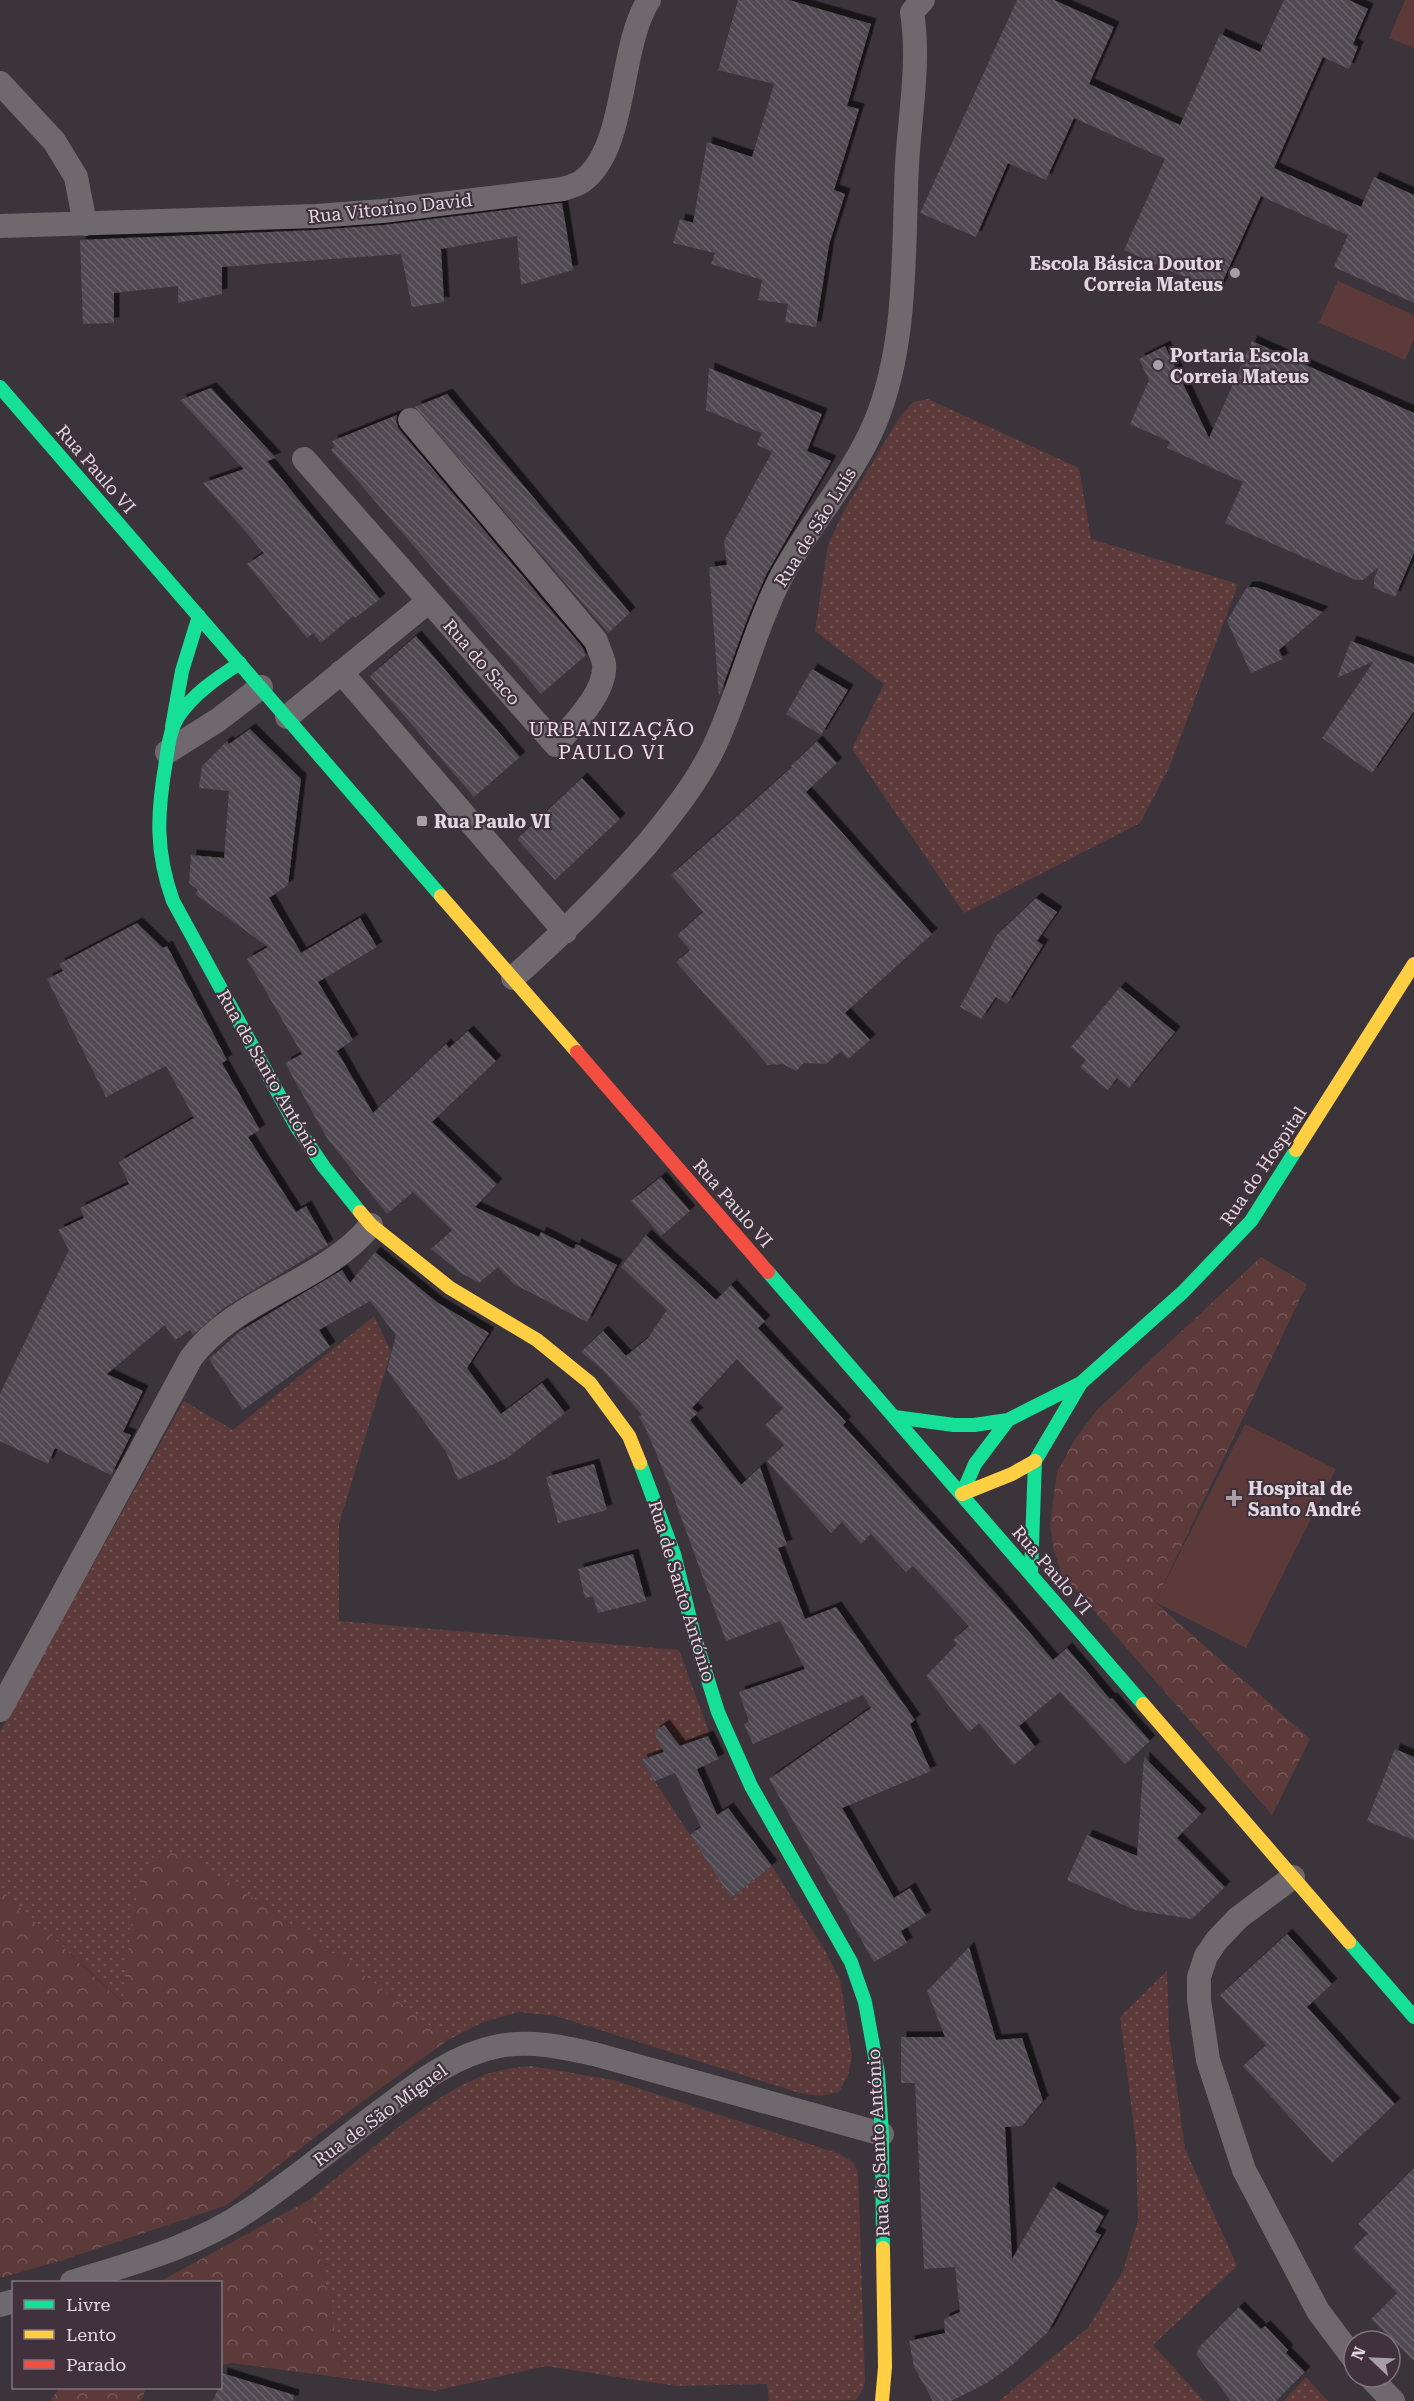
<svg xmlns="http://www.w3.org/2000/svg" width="1414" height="2401" font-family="'Roboto Serif',serif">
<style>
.grass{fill:url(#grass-dots)}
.forest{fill:url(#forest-crowns)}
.green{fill:#5d3a3a}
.building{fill:url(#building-back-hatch);filter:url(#shadow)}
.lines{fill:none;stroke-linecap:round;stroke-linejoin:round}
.street{stroke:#6f696d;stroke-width:24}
.fast{stroke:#16e098;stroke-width:14}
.slow{stroke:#ffcf43;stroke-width:14}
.jam{stroke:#f24e42;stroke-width:14}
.poi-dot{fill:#a79fa6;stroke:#40313c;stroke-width:2}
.labels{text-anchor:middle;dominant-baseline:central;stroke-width:4.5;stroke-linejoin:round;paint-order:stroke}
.street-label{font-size:18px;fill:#e1d8df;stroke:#40313c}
.poi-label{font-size:18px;font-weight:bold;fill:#e1d8df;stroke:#40313c;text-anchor:start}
.neighbourhood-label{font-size:20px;letter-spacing:1.5px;fill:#f0ddeb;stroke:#40313c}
</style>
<defs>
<pattern id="grass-dots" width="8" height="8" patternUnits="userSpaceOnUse" patternTransform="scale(1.5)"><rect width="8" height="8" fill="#5d3a3a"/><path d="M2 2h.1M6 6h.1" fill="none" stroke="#745656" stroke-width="1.8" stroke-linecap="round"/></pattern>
<pattern id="forest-crowns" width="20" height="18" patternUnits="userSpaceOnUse" patternTransform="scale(1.5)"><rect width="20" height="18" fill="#5d3a3a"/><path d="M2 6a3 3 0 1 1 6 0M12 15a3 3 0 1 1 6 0" fill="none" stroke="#745656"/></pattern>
<pattern id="building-back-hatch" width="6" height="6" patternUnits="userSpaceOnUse" patternTransform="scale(1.5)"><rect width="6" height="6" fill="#504851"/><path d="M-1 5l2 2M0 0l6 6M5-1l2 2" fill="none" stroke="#69626a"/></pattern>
<filter id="shadow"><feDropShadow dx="5.5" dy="-5.5" stdDeviation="0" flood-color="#0009"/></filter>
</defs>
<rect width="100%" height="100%" fill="#3c343b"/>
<path class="grass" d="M928,399l151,69 12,71 147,45 -69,184 -29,55 -176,90 -112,-164 32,-65 -69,-53 13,-86 16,-34 55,-93 14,-16z
M374,1316l17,36 -52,172v97l340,29 31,85 -69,25 90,138 41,-32 52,83 16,31 12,76 -4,19 -9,17 -18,4 -21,-3 -244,-77 -37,-4 -36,10 -35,18 -105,-81 -102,-69 -118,112 -123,-113v-157l184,-331 49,29z
M1167,1971l2,61 16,117 52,117 -84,79 51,56h-205l89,-73 35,-57 15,-51 -2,-77 -16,-126z
M531,2066l82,14 227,74 13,8 5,10 7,209 -2,8 -7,11 -87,1 -2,-17 -91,2 -130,-20 -112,25 -90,-13 -35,-178c50,-39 110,-97 168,-122 17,-8 36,-10 54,-12z
M1306,2377l22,24h-44z"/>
<path class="forest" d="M1261,1257l46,27 -152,318 155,137 -38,76 -210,-241 -8,-23 -4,-26 7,-53 17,-31 23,-31z
M162,1852l21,2 58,36 102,69 105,81 -99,71 -122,94 -167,56 -60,17v-389l122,113 10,-83 9,-40z
M309,2200l35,178 -113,-15 -10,2 -1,-83h-61z
M59,2388h87l-5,13h-91z"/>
<path class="green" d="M1405,0h9v48l-25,-10z
M1338,281l76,34v24l-9,21 -86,-37z
M1245,1424l91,45 -90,179 -91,-46z"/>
<path class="building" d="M738,0h51l82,24 -24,82 12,3 -25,81 11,4 -16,51 -13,82 -31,-5 3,-18 -30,-4 4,-20 -51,-16 4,-11 -42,-10 7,-24 13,4 14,-81 45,15 22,-73 -56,-14z
M1017,0h37l60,27 -25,57 91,41 40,-91 40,18 24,-52h65l19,9 -15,35 5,3 -9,22 -26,-12 -49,111 87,39 13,-30 40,18v108l-80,-36 14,-32 -87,-39 -43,96 -94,-42 41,-91 -91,-41 -28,62 -38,-17 -32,74 -56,-24z
M562,203l11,67 -52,15 -4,-49 -76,13 3,53 -32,5 -11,-53 -179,13v27l-44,9v-17l-64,7v30l-31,1 -3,-84 236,-10 68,-5z
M1252,341l162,72v140l-19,44 -21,-9v-9l5,-12 -16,13h-7l-131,-57 18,-41 -76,-34 3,-6 -40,-18 19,-44 -10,-21 26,-13 44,92z
M709,368l113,46 -15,37 24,10 -65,114 -18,42 -29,80 -10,-130 18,-2 -3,-24 48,-89 -15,-7 5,-12 -56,-23z
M211,388l65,70 -9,3 113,138 -25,19 -2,-2 -32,27 -8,-10 -6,5 -60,-74 17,-11 -61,-70 41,-14 -64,-69z
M447,394l183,219 -22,20 -193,-226z
M397,415l-1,7 3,7 184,219 3,7 -45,39 -210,-244 4,-4 -3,-5z
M1247,587h9l67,25 -44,38 4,9 -32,14 -24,-52z
M416,636l104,121 -46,40 -104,-121z
M1351,641l63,23v47l-42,62 -50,-35 52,-77 -37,17z
M812,669l36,21 -27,45 -35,-21z
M250,729l51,50 -13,106 -19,13 32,55 59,-35 17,29 -59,35 35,58 -16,11 36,62 73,-69 3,4 19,-17 28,30 -64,61 65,62 -22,23 64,30 2,-5 33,17 2,-5 41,21 -30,57 -73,-38 -16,-17 -19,16 -18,-10 -30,-24 21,-19 -39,-38 -26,22 -60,-76 -42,-75 17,-9 -55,-95 21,-12 -73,-53 3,-4 -9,-7 2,-28 33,3 5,-67 -30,-3 3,-22 25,-25 2,3z
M817,741l20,22 -31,29 126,142 -87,79 25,27 -22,19 -7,-8 -15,13 -22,-1 -8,8 -13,-7 -15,1 -92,-103 14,-12 -13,-15 26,-23 -32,-37 121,-108 -1,-1z
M582,778l38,41 -65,61 -38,-41z
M1036,898l21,14 -20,29 6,4 -36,59 -11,-7 -15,22 -21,-12 37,-72z
M137,923l26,25 4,-2 60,114 -5,3 38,67 -12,7 48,75 10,-6 22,39 -104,63 -31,27 -3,-5 -15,10 -10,-15 -58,49 36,17 -20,41 8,3 -20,40 -56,-27 -7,16 -48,-23v-47l69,-144 -11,-20 26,-12 -4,-10 49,-24 -10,-22 75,-44 -28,-52 -60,31 -59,-118 16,-8 -4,-7z
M1120,987l55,45 -46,56 -12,-10 -9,12 -28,-23 6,-7 -15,-13z
M661,1177l29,34 -29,25 -30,-35z
M646,1235l70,65 15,-15 34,36 -7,7 88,94 -3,3 158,174 52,61 14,-12 43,51 2,-1 38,43 -25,23 -65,-72 -41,34 16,21 -21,18 -35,-42 -10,9 -43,-56 31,-32 -4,-4 16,-14 -56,-60 -7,6 -35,-38 -10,10 -19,-22 -11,11 -64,-72 17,-16 -19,-20 18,-17 -46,-49 -45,49 6,5 -8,7 51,65 19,-18 27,78 -9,3 27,71 31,-12 79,113 -5,4 21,47 -89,37 52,90 16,-10 16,28 -25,15 6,12 -33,19 -105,-183 102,-71 -8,-13 -110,49 -9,-20 5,-2 -10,-30 66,-23 -25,-48 -54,20 -54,-149 -26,-63 -7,-12 3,-2 -40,-46 -21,-17 22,-21 23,25 22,-18 19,-28 -46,-43z
M375,1252l63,51 51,30 -22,35 34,46 41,-31 23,30 -58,45 -49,22 -12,-28 -59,-82 9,-35 -26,-34 -51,29 11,17 -87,63 -34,-51 31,-28 102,-61 8,13z
M594,1464l13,46 -49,13 -12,-46z
M633,1554l13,47 -48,12 -5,-17 -8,2 -7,-29z
M664,1725l16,21 28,-10 11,23 -22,10 20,46 11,-7 44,58 -41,32 -41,-63 11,-8 -26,-54 -20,8 -14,-21 23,-8 -10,-20z
M1395,1749l19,8v83l-47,-19z
M1144,1757l57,57 -24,24 48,49 -33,32 -57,-9 -68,-30 20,-45 50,21z
M1287,1934l45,50 -25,23 88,97 -63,59 -89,-97 23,-21 -46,-50z
M969,1947l27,93 26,-2 21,63 -21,25 -17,1 7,132 41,-72 51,29 -9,16 6,3 -53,97 -36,33 -25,18 -36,18h-18l-19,-34 -5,-26 36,-8 -1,-14 16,-7 -5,-45 -31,2 -9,-186h-14v-46h44l-18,-46z
M1414,2168v193l-43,-42 26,-26 -44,-45 15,-15 -10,-9z
M1239,2307l22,22 4,-3 23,24 -2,3 19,19 -29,29h-45l-35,-47 5,-9z
M222,2373l72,22 -1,6h-80l5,-13h2z"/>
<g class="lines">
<path class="street" d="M0,83l54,58 22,36 9,47
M0,226l316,-10 67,-5 180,-22c6,-2 13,-4 18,-7 47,-32 37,-135 68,-182
M304,459l252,286c16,-19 51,-53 48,-81 -1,-7 -6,-16 -8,-23l-186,-221
M341,672l224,260
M287,717l142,-116
M167,752l51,-32 43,-33
M513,978c48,-43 93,-87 135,-135 24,-30 48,-59 65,-94 26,-54 39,-114 66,-168 28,-55 72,-101 96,-158 33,-79 28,-175 32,-259 3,-50 13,-102 5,-152l11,-12
M0,1710l191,-352c45,-61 133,-75 180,-133
M1293,1877l-55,41 -21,22 -11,16 -7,21v23l9,60 36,110 74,141 36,48
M72,2282c61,-19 123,-35 177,-72 44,-29 85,-64 128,-96 37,-28 75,-59 122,-68 32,-6 63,1 95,8l288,80
M0,2305l14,-4
M1370,2377l23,24"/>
<path class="fast" d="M0,387l441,509
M240,663c-23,15 -47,31 -62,54 -8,13 -10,29 -12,44 -9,52 -11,90 7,140l123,225 28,41 36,45
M172,727l10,-56 17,-55
M768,1272l375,432
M895,1417l59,8h20l34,-5 73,-37 102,-91 68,-71 45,-71
M640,1463l34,91 20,81 24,77 33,74 100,176 14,40 13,71 4,61 1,114
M962,1494l13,-30 33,-44
M1031,1573l4,-112 46,-78
M1349,1942l65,75"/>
<path class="slow" d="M441,896l136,156
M1296,1150l118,-186
M360,1212l11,13 79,63 87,52 53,43 39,53 11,27
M962,1494l50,-20 23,-13
M1143,1704l206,238
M882,2401l3,-34 -2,-119"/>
<path class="jam" d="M577,1052l191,220"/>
</g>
<g class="poi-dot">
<circle cx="1235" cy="273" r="6"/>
<circle cx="1158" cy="365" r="6"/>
<rect x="416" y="815" width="12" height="12" rx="3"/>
<path d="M1231 1489h6v6h6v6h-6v6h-6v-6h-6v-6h6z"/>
</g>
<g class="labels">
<g class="street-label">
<text transform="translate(390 208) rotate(-6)">Rua Vitorino David</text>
<text transform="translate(96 469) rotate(49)">Rua Paulo VI</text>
<text transform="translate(815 527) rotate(-58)">Rua de São Luís</text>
<text transform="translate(482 662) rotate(49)">Rua do Saco</text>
<text transform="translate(269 1073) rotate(60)">Rua de Santo António</text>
<text transform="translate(1263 1166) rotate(-56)">Rua do Hospital</text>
<text transform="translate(733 1203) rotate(49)">Rua Paulo VI</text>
<text transform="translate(1052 1570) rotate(49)">Rua Paulo VI</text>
<text transform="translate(682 1591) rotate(73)">Rua de Santo António</text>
<text transform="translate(380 2115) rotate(-36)">Rua de São Miguel</text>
<text transform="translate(878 2143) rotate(-93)">Rua de Santo António</text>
</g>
<g class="poi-label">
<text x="1223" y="263" text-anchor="end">Escola Básica Doutor<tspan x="1223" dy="21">Correia Mateus</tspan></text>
<text x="1170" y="355">Portaria Escola<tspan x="1170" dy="21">Correia Mateus</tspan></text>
<text x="434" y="821">Rua Paulo VI</text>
<text x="1248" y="1488">Hospital de<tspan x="1248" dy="21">Santo André</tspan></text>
</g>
<g class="neighbourhood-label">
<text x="612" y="729">URBANIZAÇÃO<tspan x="612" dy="23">PAULO VI</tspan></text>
</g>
</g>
<rect x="12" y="2281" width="210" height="108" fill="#40313c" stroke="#80747d" stroke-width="1.5"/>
<rect x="24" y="2300" width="30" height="9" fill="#16e098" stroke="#80747d" stroke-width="1.5"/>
<text x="66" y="2311" font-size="18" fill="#e1d8df">Livre</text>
<rect x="24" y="2330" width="30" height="9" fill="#ffcf43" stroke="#80747d" stroke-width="1.5"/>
<text x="66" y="2341" font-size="18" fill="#e1d8df">Lento</text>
<rect x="24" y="2360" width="30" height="9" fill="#f24e42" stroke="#80747d" stroke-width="1.5"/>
<text x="66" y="2371" font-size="18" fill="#e1d8df">Parado</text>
<g transform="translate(1372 2359) rotate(293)"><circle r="28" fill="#40313c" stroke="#80747d" stroke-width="1.5"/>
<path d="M0-4.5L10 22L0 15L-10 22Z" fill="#a79fa6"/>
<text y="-9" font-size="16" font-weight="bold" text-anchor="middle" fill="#e1d8df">N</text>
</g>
</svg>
